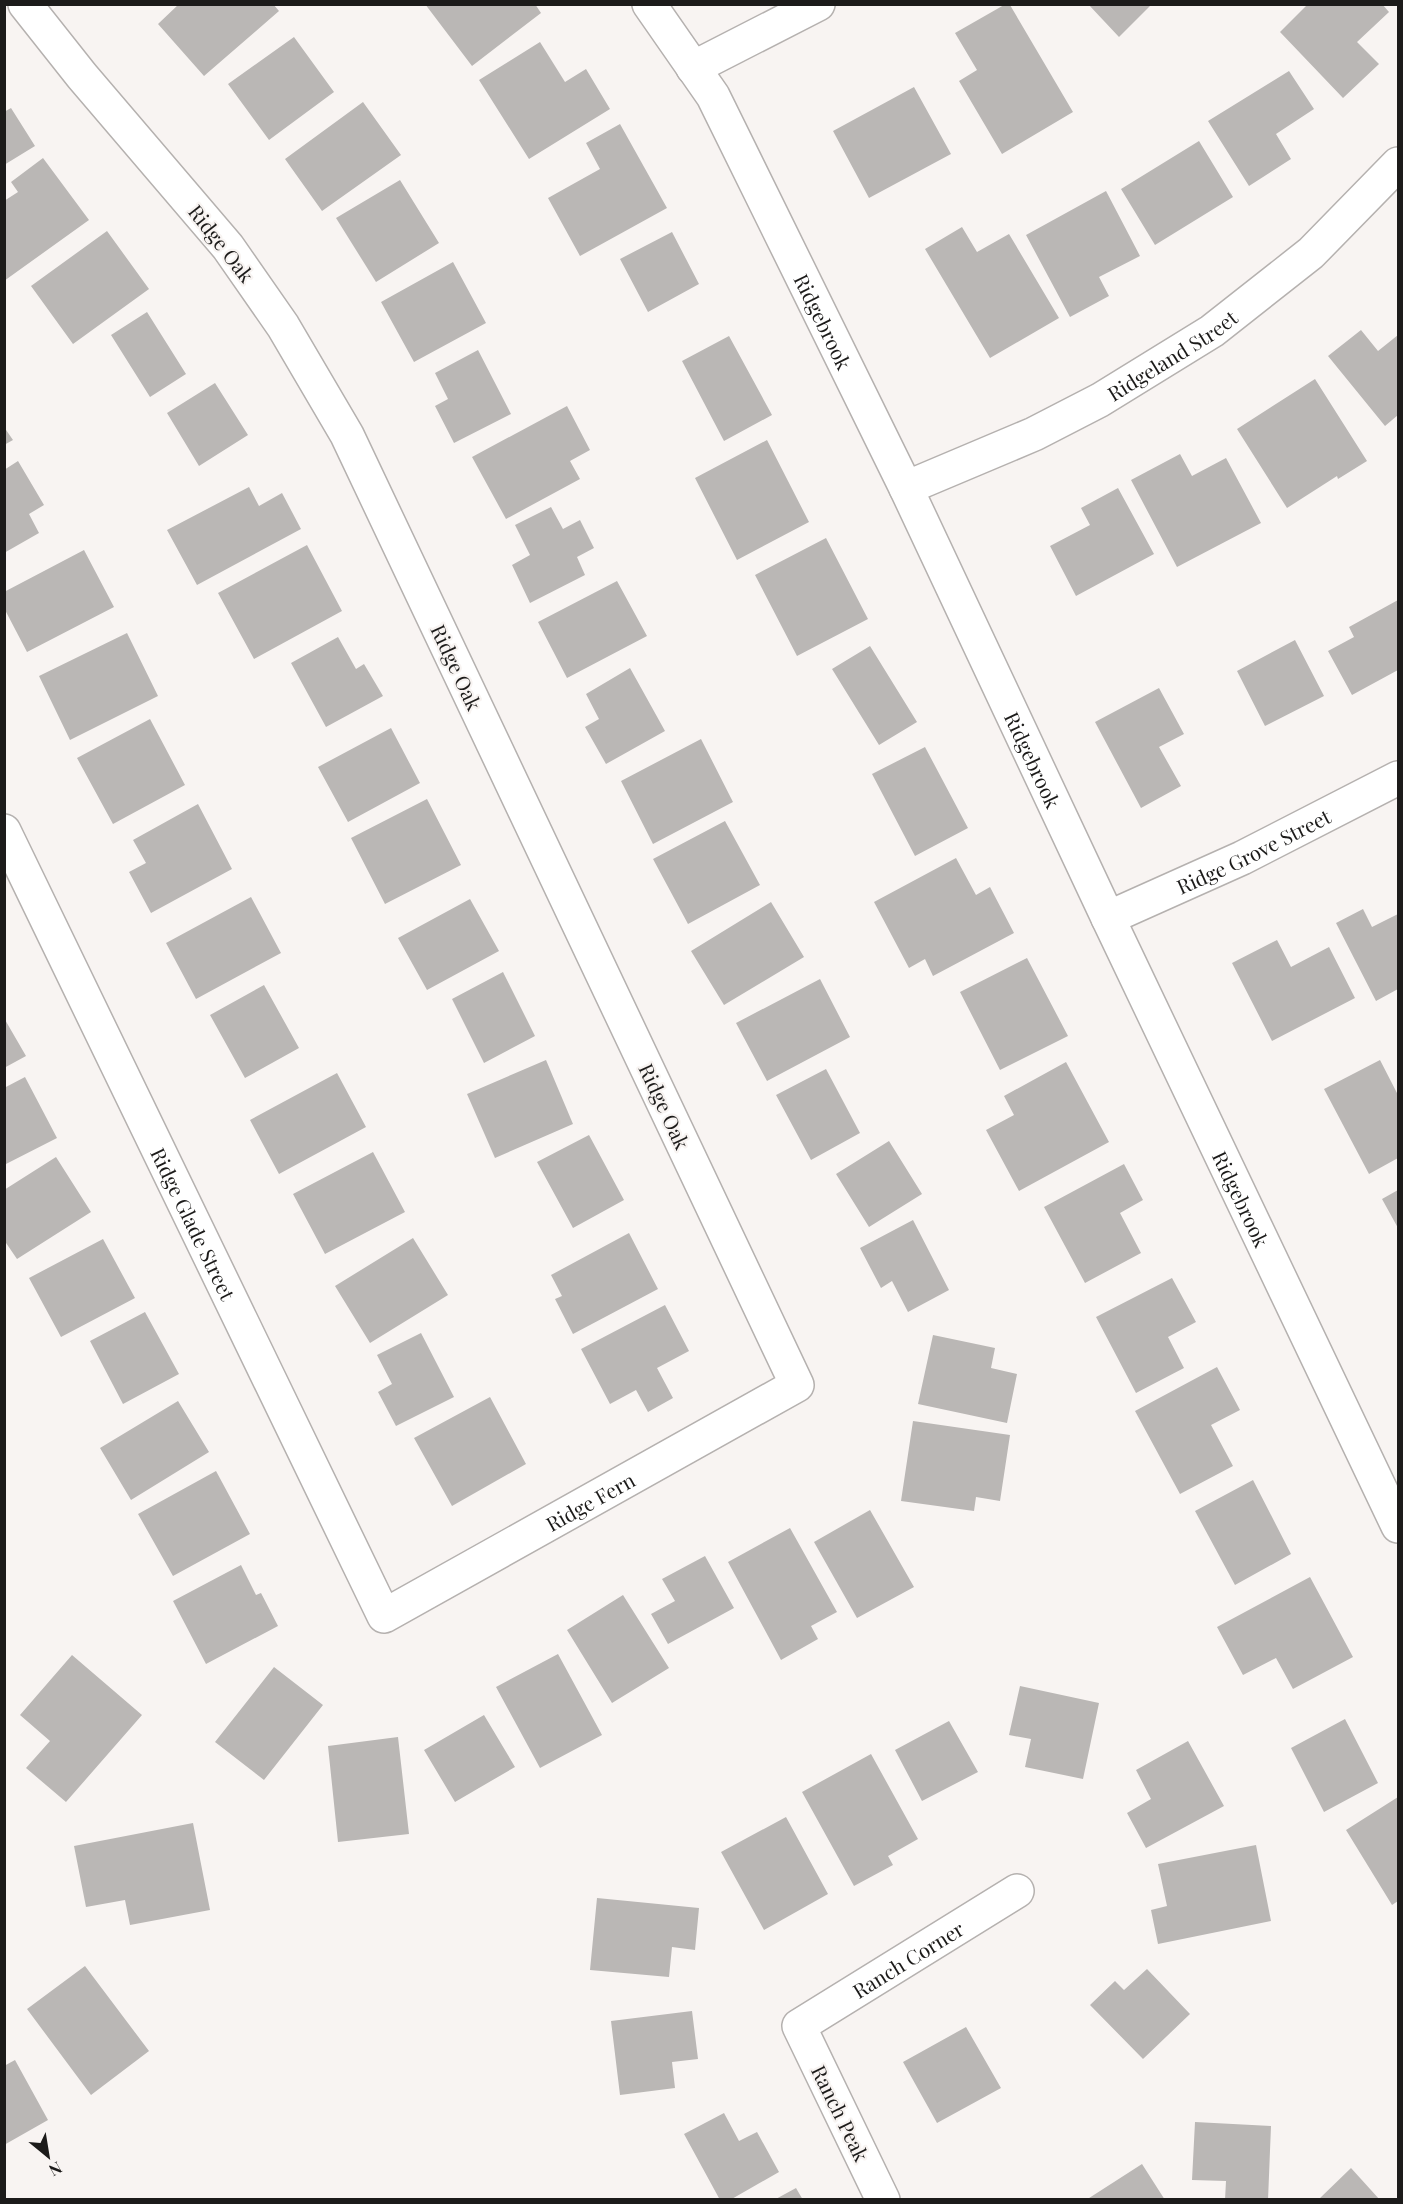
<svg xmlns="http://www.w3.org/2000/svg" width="1403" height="2204" font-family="'Playfair Display',serif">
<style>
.building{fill:#bab7b5}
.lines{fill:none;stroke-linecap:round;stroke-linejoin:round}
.minor-casing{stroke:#b5b1af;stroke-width:36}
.tertiary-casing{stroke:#b5b1af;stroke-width:36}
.minor{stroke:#fff;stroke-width:33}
.tertiary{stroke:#fff;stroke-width:33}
.labels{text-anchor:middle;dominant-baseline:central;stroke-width:4.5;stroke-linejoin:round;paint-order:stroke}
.street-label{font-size:20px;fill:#1c1b1a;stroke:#f8f4f2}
</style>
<rect width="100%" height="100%" fill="#f8f4f2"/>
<path class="building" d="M179,4h94l6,7 -75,65 -46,-52z
M425,4h110l6,9 -69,53z
M1088,4h64l-33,33z
M1308,4h74l7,8 -32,30 22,22 -36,34 -63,-66z
M1004,5h6l63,107 -71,42 -43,-73 18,-11 -22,-37z
M294,37l40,55 -65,48 -41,-56z
M540,42l25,40 21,-13 24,40 -81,50 -50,-79z
M1289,71l25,38 -38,25 15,25 -42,27 -41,-65z
M914,87l37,67 -82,44 -36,-67z
M363,102l38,53 -79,56 -37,-52z
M11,108l24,38 -31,19v-53z
M620,124l47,84 -87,48 -32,-58 52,-29 -14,-26z
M1199,141l34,56 -78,48 -34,-56z
M43,158l46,62 -85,61v-80l14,-9 -7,-10z
M400,180l39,63 -63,39 -40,-64z
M1106,191l34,65 -41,21 10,19 -39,21 -44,-82z
M962,227l15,25 32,-18 50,84 -69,40 -65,-109z
M107,231l42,58 -76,55 -42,-58z
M672,232l27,52 -51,28 -28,-53z
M453,262l33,61 -72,39 -33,-60z
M147,312l39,62 -36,23 -39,-62z
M1361,330l17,21 20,-16v80l-13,11 -57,-70z
M729,336l43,79 -48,26 -42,-80z
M478,350l33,64 -57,29 -19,-37 13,-7 -13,-26z
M1315,379l52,82 -29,18 -1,-3 -50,32 -50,-79z
M215,383l33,52 -49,31 -32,-53z
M567,406l23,44 -20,11 10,18 -74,40 -34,-62z
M4,427l9,13 -9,5z
M767,440l42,82 -72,38 -42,-82z
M1180,454l12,22 34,-18 35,65 -84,44 -46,-87z
M18,461l26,44 -15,9 10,19 -35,20v-83z
M249,487l10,19 23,-13 19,36 -104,56 -30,-55z
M1118,488l36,66 -78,42 -26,-50 40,-21 -9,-17z
M551,507l12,22 17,-9 14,28 -17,9 8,18 -55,28 -18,-38 18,-10 -15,-30z
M826,538l42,81 -71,37 -42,-81z
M307,545l35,66 -88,48 -36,-66z
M84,550l30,57 -87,45 -23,-44v-16z
M617,581l30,55 -80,42 -29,-56z
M1398,600v70l-46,25 -24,-44 26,-14 -5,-10z
M127,633l31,63 -88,44 -31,-64z
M338,637l18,32 8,-5 19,32 -57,31 -35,-64z
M1295,640l29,56 -59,30 -28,-55z
M870,646l47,76 -38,23 -47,-76z
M630,668l35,63 -59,33 -21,-37 14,-8 -13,-25z
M1159,688l25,46 -25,13 22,39 -40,22 -46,-86z
M150,719l35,66 -72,39 -36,-66z
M391,728l29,55 -72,39 -30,-55z
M701,739l32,63 -80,42 -32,-63z
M925,747l43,81 -53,28 -43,-82z
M427,799l34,66 -76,39 -34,-66z
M198,804l34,65 -81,44 -22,-41 17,-9 -13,-23z
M725,821l35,64 -72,39 -35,-65z
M956,858l20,37 14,-8 24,46 -81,43 -8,-17 -16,9 -35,-66z
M251,897l30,56 -85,46 -30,-56z
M470,899l29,52 -72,39 -29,-52z
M771,902l33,55 -80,48 -33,-54z
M1363,909l9,18 26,-13v75l-22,12 -40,-78z
M1277,940l14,27 38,-20 26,51 -83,43 -40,-78z
M1027,958l41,78 -68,34 -40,-78z
M503,972l32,64 -51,27 -32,-64z
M820,979l30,58 -83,44 -31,-58z
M264,985l35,63 -54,30 -35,-63z
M4,1018l22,38 -22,12z
M546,1060l27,64 -78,34 -28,-64z
M1380,1060l18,35v63l-29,16 -45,-85z
M1066,1062l43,80 -90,49 -33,-61 28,-15 -10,-19z
M826,1069l34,64 -49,27 -35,-65z
M337,1073l29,54 -87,47 -29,-54z
M25,1077l32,61 -53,27v-77z
M589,1135l35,65 -51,28 -36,-66z
M889,1141l33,53 -53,33 -33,-53z
M373,1152l32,60 -80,42 -32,-60z
M56,1157l35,55 -74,47 -13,-19v-50z
M1124,1164l19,36 -23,13 21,40 -56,30 -41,-76z
M1398,1190v38l-16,-29z
M913,1220l36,70 -41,22 -16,-31 -11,7 -21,-40z
M629,1233l29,56 -85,45 -18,-35 7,-3 -11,-21z
M413,1238l35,57 -78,48 -35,-57z
M103,1239l32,59 -74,39 -32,-59z
M1172,1278l24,44 -28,15 16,31 -48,25 -40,-76z
M665,1305l24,46 -32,17 16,30 -25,14 -12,-22 -26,14 -29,-55z
M145,1312l34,62 -56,30 -33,-63z
M421,1333l33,64 -58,29 -18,-34 14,-8 -15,-29z
M933,1335l62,13 -4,20 26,6 -10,49 -89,-19z
M1217,1367l23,43 -29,15 22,41 -53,28 -45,-83z
M490,1397l36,67 -74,42 -38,-68z
M178,1401l31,51 -78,48 -31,-52z
M913,1421l97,14 -10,66 -24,-4 -2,14 -73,-10z
M216,1471l34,63 -77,42 -35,-62z
M1253,1480l38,74 -56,31 -40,-74z
M870,1510l44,77 -57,31 -43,-76z
M790,1528l47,84 -26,14 7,13 -37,21 -53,-98z
M705,1556l29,52 -66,36 -17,-30 24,-13 -13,-22z
M241,1565l15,30 5,-2 17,33 -72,38 -33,-63z
M1310,1577l43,80 -60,32 -17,-31 -33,17 -26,-48z
M623,1595l46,73 -57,35 -45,-73z
M558,1654l44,81 -62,33 -44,-81z
M72,1655l70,60 -76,87 -40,-34 24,-27 -30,-26z
M274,1667l49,38 -59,75 -49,-38z
M1020,1686l79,17 -16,76 -58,-12 6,-28 -22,-4z
M484,1715l31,52 -60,35 -31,-52z
M1345,1719l33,64 -54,29 -33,-64z
M949,1721l29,51 -56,29 -27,-51z
M398,1737l11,97 -71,8 -10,-96z
M1188,1741l36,65 -78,42 -19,-35 24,-14 -15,-29z
M871,1754l47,85 -30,17 5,9 -39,21 -52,-94z
M1398,1797v104l-6,4 -46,-75z
M786,1817l42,77 -64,36 -43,-78z
M193,1823l17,87 -80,15 -5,-25 -39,7 -12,-61z
M1256,1845l15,76 -113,23 -7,-34 16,-4 -9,-42z
M597,1898l102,10 -4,42 -23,-3 -3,30 -79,-7z
M85,1966l64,85 -58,44 -64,-86z
M1147,1969l43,45 -47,45 -53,-54 25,-24 9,9z
M692,2011l6,48 -26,3 3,26 -55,7 -9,-74z
M966,2027l35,61 -64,35 -34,-61z
M15,2060l33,60 -44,25v-79z
M724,2113l15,28 18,-9 22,40 -49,28h-10l-36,-66z
M1195,2122l76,4 -3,74h-43l1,-19 -34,-1z
M1142,2164l23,36h-79z
M1351,2168l29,32h-62z
M796,2188l7,12h-29z"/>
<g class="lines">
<defs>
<g id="minor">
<path d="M693,68l125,-64"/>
<path id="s1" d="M906,488l128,-54 66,-34 112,-69 99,-78 87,-89"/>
<path id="s2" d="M4,831l380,785 413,-231 -450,-950 -64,-109 -55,-79 -146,-171 -57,-72"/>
<path id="s3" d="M1108,918l134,-60 156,-80"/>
<path id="s4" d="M883,2200l-84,-174 218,-135"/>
</g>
<g id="tertiary">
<path id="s5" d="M649,4l64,92 193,392 202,430 290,608"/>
</g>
</defs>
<use href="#minor" class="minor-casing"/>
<use href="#tertiary" class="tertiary-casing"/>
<use href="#minor" class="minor"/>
<use href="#tertiary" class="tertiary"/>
</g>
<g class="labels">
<g class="street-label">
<text transform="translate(222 243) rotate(52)">Ridge Oak</text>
<text stroke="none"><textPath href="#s5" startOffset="363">Ridgebrook</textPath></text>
<text stroke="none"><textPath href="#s1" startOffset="298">Ridgeland Street</textPath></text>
<text transform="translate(457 667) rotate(65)">Ridge Oak</text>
<text stroke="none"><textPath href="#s5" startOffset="849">Ridgebrook</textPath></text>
<text stroke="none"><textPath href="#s3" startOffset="160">Ridge Grove Street</textPath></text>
<text transform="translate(665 1106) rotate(65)">Ridge Oak</text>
<text stroke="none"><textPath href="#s5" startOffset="1335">Ridgebrook</textPath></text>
<text stroke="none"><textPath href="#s2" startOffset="436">Ridge Glade Street</textPath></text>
<text stroke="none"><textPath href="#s2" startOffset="1108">Ridge Fern</textPath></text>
<text stroke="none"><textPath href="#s4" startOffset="321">Ranch Corner</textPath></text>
<text transform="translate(841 2113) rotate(64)">Ranch Peak</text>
</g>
</g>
<rect width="1403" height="2204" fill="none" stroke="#1c1b1a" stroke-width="12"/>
<g transform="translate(48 2156) rotate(150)" stroke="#f8f4f2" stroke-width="4.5" paint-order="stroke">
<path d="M0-4.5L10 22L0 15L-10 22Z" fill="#1c1b1a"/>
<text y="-9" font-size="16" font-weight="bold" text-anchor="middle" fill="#1c1b1a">N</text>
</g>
</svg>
